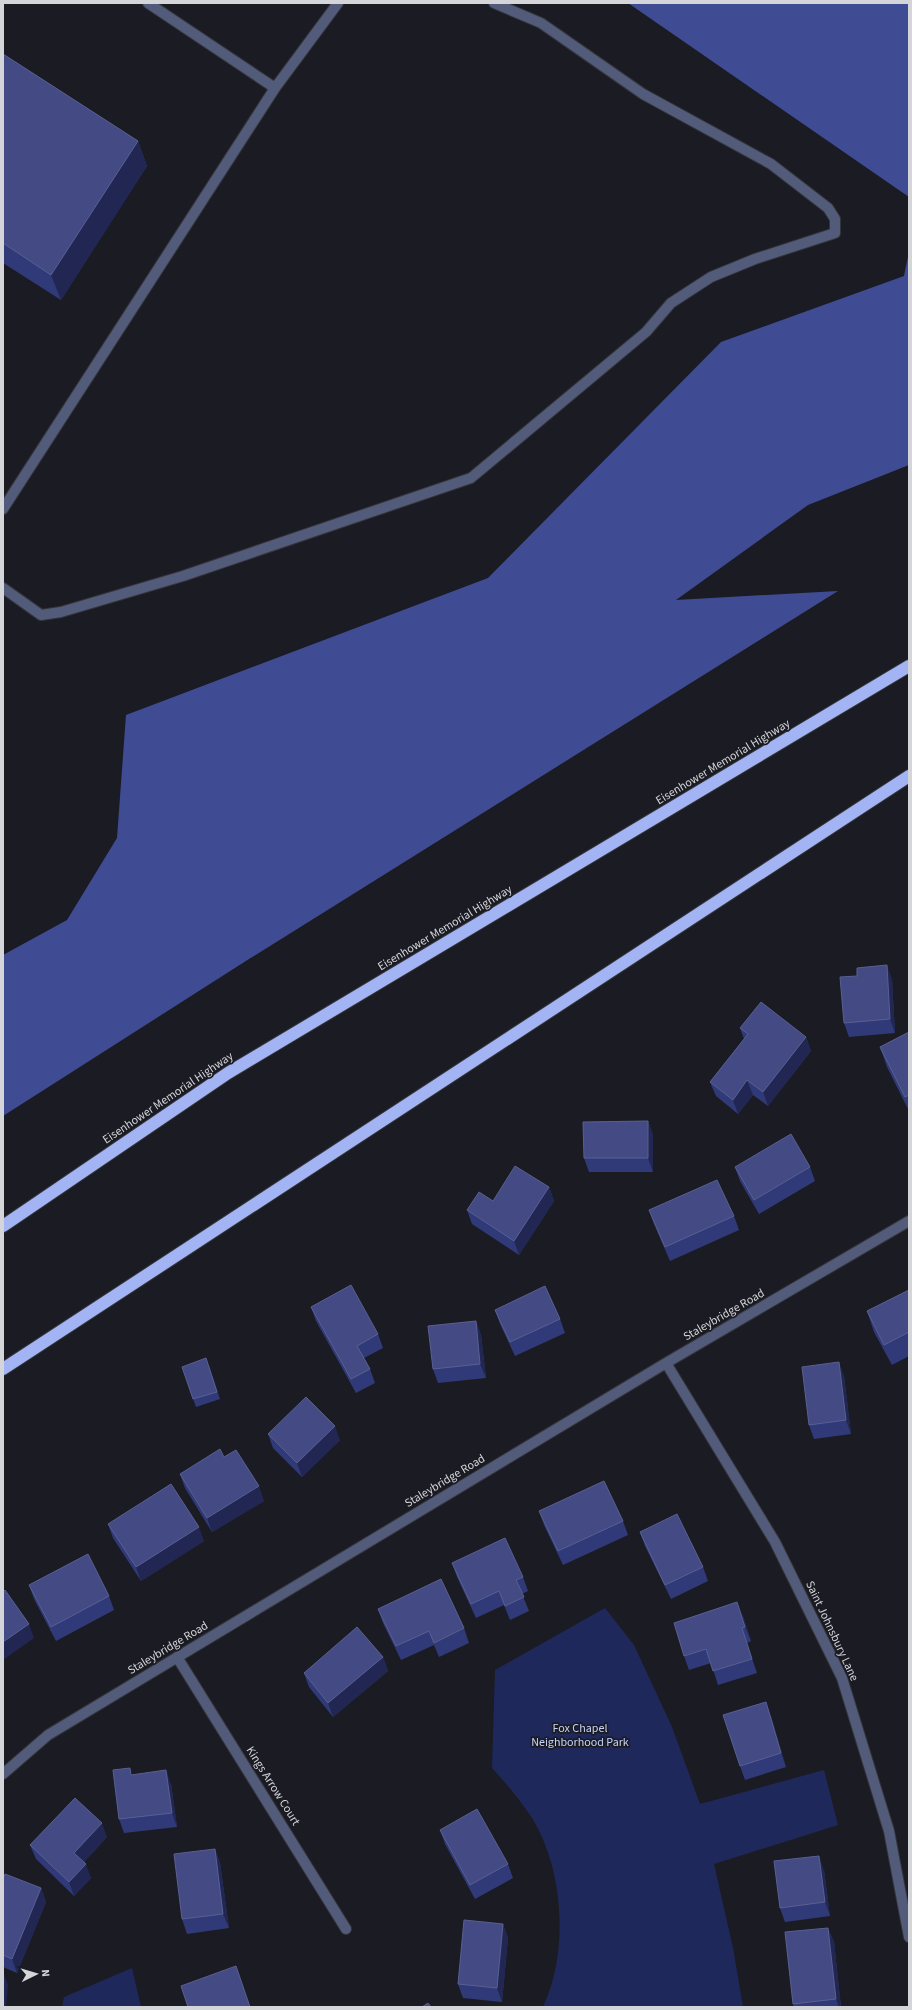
<svg xmlns="http://www.w3.org/2000/svg" width="912" height="2010" font-family="'Source Sans 3',sans-serif">
<style>
.green{fill:#1f285b}
.forest{fill:#3f4c93}
.lines{fill:none;stroke-linecap:round;stroke-linejoin:round}
.lane-casing{stroke:#35363c;stroke-width:12}
.street-casing{stroke:#35363c;stroke-width:12}
.highway-casing{stroke:#35363c;stroke-width:14}
.lane{stroke:#535b7b;stroke-width:10}
.street{stroke:#535b7b;stroke-width:10}
.highway{stroke:#a3b4f4;stroke-width:12}
.wall{fill:#313a79}
.shaded-wall{fill:#212752}
.building{fill:#434a84;stroke:#596091}
.labels{text-anchor:middle;dominant-baseline:central;stroke-width:3.5;stroke-linejoin:round;paint-order:stroke}
.street-label{font-size:12px;fill:#d3d5d9;stroke:#1b1c23}
.park-label{font-size:12px;fill:#c6d2fb;stroke:#1b1c23}
</style>
<rect width="100%" height="100%" fill="#1b1c23"/>
<path class="green" d="M605,1608l29,37 38,82 28,77 124,-34 14,55 -124,39 19,84 10,59h-200c26,-55 21,-137 -11,-189 -12,-18 -25,-34 -40,-50l3,-98z
M132,1968l9,39h-79l2,-10z"/>
<path class="forest" d="M628,3h281v194z
M909,252v213l-101,40 -132,95 162,-9 -589,368 -246,157v-161l64,-35 50,-82 9,-123 362,-137 233,-236 183,-66z"/>
<g class="lines">
<defs>
<path id="lane" d="M275,88l63,-85
M3,509l272,-421 -127,-85
M3,588l38,27 20,-3 122,-36 288,-98 175,-146 25,-29 40,-26 44,-18 80,-26v-14l-7,-11 -57,-44 -128,-70 -102,-71 -47,-20"/>
<path id="street" d="M666,1363l109,179 67,136 47,153 20,106
M177,1657l169,272
M3,1774l45,-39 618,-372 243,-142"/>
<path id="highway" d="M3,1226l225,-153 681,-407
M3,1369l906,-593"/>
</defs>
<use href="#lane" class="lane-casing"/>
<use href="#street" class="street-casing"/>
<use href="#highway" class="highway-casing"/>
<use href="#lane" class="lane"/>
<use href="#street" class="street"/>
<use href="#highway" class="highway"/>
</g>
<path class="wall" d="M3,54l135,87 9,25 -86,134 -58,-37z
M892,979l3,54 -46,4 -5,-14z
M740,1028l66,9 5,14 -43,55 -15,-11 -15,19 -22,-18 -6,-14 34,-43z
M909,1032v79l-22,-44 -7,-20z
M648,1121l5,14v37h-64l-5,-14z
M735,1167h75l5,14 -56,33 -19,-33z
M549,1187l5,14 -35,54 -47,-31 -5,-14 26,-9z
M649,1210l85,6 5,14 -69,31 -16,-37z
M909,1290v66l-17,9 -18,-33 -7,-21z
M311,1307l67,27 5,14 -19,10 6,11 5,14 -19,10 -40,-72z
M495,1310l65,9 5,14 -50,23 -15,-32z
M476,1321l5,14 5,43 -48,5 -5,-14z
M209,1366l11,33 -24,8 -14,-40z
M844,1376l7,58 -37,5 -5,-14z
M268,1434l72,6 -38,37 -29,-29z
M180,1474l84,27 -52,31 -27,-44z
M539,1511l84,10 5,14 -65,30 -19,-40z
M108,1524l96,17 -63,40 -28,-43z
M640,1532l63,35 5,14 -37,18 -26,-53z
M452,1563l71,14 5,14 -6,3 7,17 -19,9 -6,-15 -28,13 -19,-41z
M29,1585l80,11 5,14 -58,31 -22,-42z
M378,1609l86,19 5,15 -30,14 -5,-12 -33,15 -18,-37z
M743,1616l8,25 -4,2 10,30 -39,12 -7,-22 -22,7 -5,-14z
M383,1657l5,14 -55,46 -24,-30 -5,-14z
M771,1716l15,51 -41,13 -5,-14z
M171,1784l6,43 -53,6 -5,-14z
M440,1830l68,34 5,14 -38,21 -30,-55z
M107,1837l-23,25 7,16 -17,18 -38,-37 -6,-14z
M215,1849l5,14 9,65 -42,6 -5,-15z
M824,1870l6,46 -45,6 -5,-14z
M3,1879l38,9 5,14 -29,71 -14,-6z
M503,1924l5,14 -6,64 -39,-4 -5,-14z
M828,1928l6,14 7,65h-47l-1,-3z"/>
<path class="shaded-wall" d="M138,141l9,25 -86,134 -10,-25z
M887,965l5,14 3,54 -5,-14z
M806,1037l5,14 -43,55 -5,-14z
M747,1080l6,15 -15,19 -5,-14z
M648,1121l5,14v37l-5,-14z
M549,1187l5,14 -35,54 -5,-14z
M476,1321l5,14 5,43 -6,-14z
M839,1362l5,14 7,58 -5,-14z
M335,1426l5,14 -38,37 -5,-14z
M259,1486l5,15 -52,31 -5,-14z
M199,1527l5,14 -63,40 -5,-14z
M737,1602l6,14 8,25 -6,-14z
M29,1624l5,14 -31,22v-18z
M742,1628l15,45 -5,-14z
M383,1657l5,14 -55,46 -5,-14z
M766,1702l5,14 15,51 -5,-14z
M166,1770l5,14 6,43 -5,-14z
M102,1823l5,14 -28,30 -5,-14z
M215,1849l5,14 9,65 -6,-14z
M819,1856l5,14 6,46 -5,-14z
M86,1864l5,14 -17,18 -5,-14z
M41,1888l5,14 -29,71 -5,-14z
M503,1924l5,14 -6,64 -5,-14z
M828,1928l6,14 7,65h-2l-3,-8z
M3,1971l5,14 -2,22h-3z"/>
<path class="building" d="M3,54l135,87 -87,134 -48,-32z
M887,965l3,54 -46,4 -4,-46 17,-1v-8z
M761,1002l45,35 -43,55 -16,-12 -14,20 -23,-18 38,-48 -8,-6z
M909,1032v63l-4,2 -25,-50z
M648,1121v37h-64l-1,-36z
M791,1134l19,33 -56,33 -19,-33z
M515,1166l34,21 -35,54 -47,-31 12,-18 14,9z
M717,1180l17,36 -69,31 -16,-37z
M351,1285l27,49 -21,12 13,23 -19,10 -40,-72z
M545,1286l15,33 -50,23 -15,-32z
M909,1290v42l-25,13 -17,-34z
M476,1321l4,43 -47,5 -5,-43z
M206,1358l11,34 -24,7 -11,-32z
M839,1362l7,58 -37,5 -7,-58z
M306,1397l29,29 -38,37 -29,-29z
M220,1449l4,8 12,-7 23,36 -52,32 -27,-44z
M604,1481l19,40 -65,30 -19,-40z
M171,1484l28,43 -63,40 -28,-43z
M677,1514l26,53 -38,18 -25,-53z
M505,1538l18,39 -7,3 8,17 -19,9 -6,-15 -28,13 -19,-41z
M88,1554l21,42 -58,31 -22,-42z
M441,1579l23,49 -30,15 -5,-12 -33,15 -18,-37z
M5,1590l24,34 -26,18v-50z
M737,1602l8,25 -3,1 10,31 -39,12 -7,-22 -22,7 -10,-33z
M357,1627l26,30 -55,46 -24,-30z
M766,1702l15,51 -41,13 -17,-51z
M130,1768l1,7 35,-5 6,43 -53,6 -6,-49z
M75,1798l27,25 -28,30 12,11 -17,18 -39,-37z
M477,1809l31,55 -38,21 -30,-55z
M215,1849l8,65 -41,5 -8,-65z
M819,1856l6,46 -45,6 -6,-47z
M5,1874l36,14 -29,71 -9,-4v-76z
M464,1920l39,4 -6,64 -39,-4z
M828,1928l8,71 -43,5 -8,-72z
M236,1966l14,41h-62l-7,-21z
M428,2003l3,4h-9z"/>
<g class="labels">
<g class="street-label">
<text transform="translate(723 762) rotate(-31)">Eisenhower Memorial Highway</text>
<text transform="translate(445 928) rotate(-31)">Eisenhower Memorial Highway</text>
<text transform="translate(168 1098) rotate(-34)">Eisenhower Memorial Highway</text>
<text transform="translate(724 1315) rotate(-30)">Staleybridge Road</text>
<text transform="translate(445 1481) rotate(-31)">Staleybridge Road</text>
<text transform="translate(832 1631) rotate(65)">Saint Johnsbury Lane</text>
<text transform="translate(168 1648) rotate(-31)">Staleybridge Road</text>
<text transform="translate(273 1786) rotate(58)">Kings Arrow Court</text>
</g>
<g class="park-label">
<text x="580" y="1728">Fox Chapel<tspan x="580" dy="14">Neighborhood Park</tspan></text>
</g>
</g>
<rect width="912" height="2010" fill="none" stroke="#d3d5d9" stroke-width="8"/>
<g transform="translate(36 1974) rotate(85)" stroke="#1b1c23" stroke-width="3" paint-order="stroke">
<path d="M0-3L7 15L0 10L-7 15Z" fill="#d3d5d9"/>
<text y="-6" font-size="11" font-weight="bold" text-anchor="middle" fill="#d3d5d9">N</text>
</g>
</svg>
